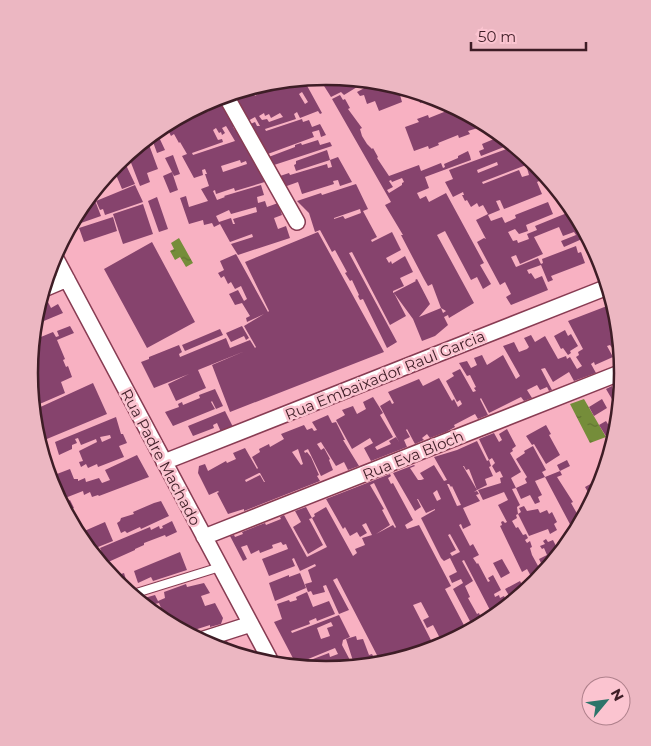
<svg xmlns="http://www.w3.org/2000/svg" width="651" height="746" font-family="Montserrat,sans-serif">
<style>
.water{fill:url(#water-ripples)}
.building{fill:#86436d;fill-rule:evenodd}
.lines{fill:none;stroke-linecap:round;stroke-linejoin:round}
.lane-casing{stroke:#883c53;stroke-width:10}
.street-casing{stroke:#883c53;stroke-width:18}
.lane{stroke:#fff;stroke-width:8}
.street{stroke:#fff;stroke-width:15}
.labels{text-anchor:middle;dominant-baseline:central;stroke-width:5;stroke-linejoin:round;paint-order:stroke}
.street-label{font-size:15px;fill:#3e1d26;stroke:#fbc4d0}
.rim{fill:none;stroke:#3e1d26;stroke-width:2.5}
</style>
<defs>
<pattern id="water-ripples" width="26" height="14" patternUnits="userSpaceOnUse" patternTransform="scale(1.25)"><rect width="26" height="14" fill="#758d3a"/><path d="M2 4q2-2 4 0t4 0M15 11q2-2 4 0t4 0" fill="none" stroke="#617331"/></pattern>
</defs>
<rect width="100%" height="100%" fill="#f8b1c2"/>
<path class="water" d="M179,238l14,25 -7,4 -6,-10 -5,3 -5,-9 4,-2 -3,-6z
M584,399l22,38 -16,6 -20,-39z"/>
<path class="building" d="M326,76l2,1 3,4 3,-2 -1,-1 29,6 -18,11 -3,-3 -10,5 -12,-19z
M297,82l2,4 6,-4 17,31 -2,1 -2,-3 -18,7 -3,-6 -3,2 2,5 -31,10 1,2 36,-12 1,3 6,-2 3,7 8,-3 6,11 -5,2 -2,-7 -7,2 2,5 -49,18 -17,-30 7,-3 2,4h3l-5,-9 -9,5 -15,-27 11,-2 2,5 3,-2 -2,-4 7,-1 3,5 8,-5 -1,-2zM302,92l6,10 -3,2 -6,-10zM264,113l1,3 4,-2 2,4 9,-5 3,4 -14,5 -2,-3 -5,1 -3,-4z
M370,85l31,6 1,3 -2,1 2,7 -23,9 -4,-10 -8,3 -3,-9 -4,1 -3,-4z
M417,94l16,4 -13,5z
M340,95l3,5 2,-1 5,9 -2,1 14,19 -2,1 2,7 5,8 5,5 1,-1 5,9 -1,1 12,18 30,-11 2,6 20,-8 2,5 2,-1 -1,-3 14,-6v-2l10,-5 2,5 1,4 -46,17 4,11 -12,5 3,6 6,-3 3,6 17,-9 38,70 -4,2 11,19 -8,5 -6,-12 -6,3 -26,-49 -8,4 37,68 -25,15 -1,-3 -4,2 4,8 -13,11 -13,5 -9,-22 -19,-26 12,23 -16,9 -38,-73 -3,1 48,89 -10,6 -24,-49 -3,1 -2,-4 1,-1 -7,-15 -2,1 -5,-8 2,-1 -12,-22 -3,2 -12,-22 -5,2 -6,-19 -12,-12 24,-8 1,2 34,-11 12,25 -5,2 14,26 -6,3 1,2 20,-10 9,18 -15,8 3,5 2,-2 1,3 13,-8 8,16 -13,6 4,8 -11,5v2l23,-12 -1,-1 2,-1 13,25 -11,13 22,-9 2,5 3,-2 -5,-3 -9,-24 -4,2 -4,-7 -23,-44h2l-18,-30 6,-3 -59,-103zM402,178l2,4 -2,1v2l-13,8 -2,-3 6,-3 -4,-6 2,-1 1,2zM360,209l1,4 -16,6 -2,-3 -9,3v-1z
M222,97l15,28 -4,2 2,3 3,-2 30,53 -33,10 -1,-3 -18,6 -1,-4 -2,1 4,9 8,-3 -1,-1 37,-11 3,10 -7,2 1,6 7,-2 2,6 11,-4 4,12 -8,3 4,11 8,-3 4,12 -52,17 -7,-11 22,-7 -1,-3 -22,8 -10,-18 -6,3 -2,-4 -8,2 -1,-5 -14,4 -9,-26 6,-2 3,11 19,-6 -7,-12 8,-3 -4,-12h2l-2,-5 -3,1 1,5 -9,3 -12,-22 5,-2 -7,-12 -1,1 -5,-9 -3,2 -3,-6 35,-25 4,7 9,-5 -4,-8zM226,126l9,15 -42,14 -1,-2 31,-11 -1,-3 -4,1 -5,-10 3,-2 3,5 2,-1 1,3 3,-2 -3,-5zM240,160l1,3 5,-2 1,3 -24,8 -2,-6zM256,207l1,5 -24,7 2,5h-2l-2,-6 -12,4 -3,-6 13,-6 2,4z
M451,107l30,20 -13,4 2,3 -11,4 -1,-3 -20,8 1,2 -10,4 -1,-3 -14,5 -9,-24 14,-5 -2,-3 11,-4 1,3 20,-8 -1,-2z
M158,135l7,15 -8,3 -5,-14z
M495,136l14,9 -28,11 -2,-5 5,-2 -2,-5 12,-5 -1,-2z
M318,140l2,5 10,-3 2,4 -61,20 -5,-8 29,-11v-2l6,-2 1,2z
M148,142l10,27 -11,4 3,9 -10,4 -12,-31z
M512,147l22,15 -52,20 1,2 36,-14 3,7 7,-2 -2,-7 9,-3 10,13 -9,4 5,12 -38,15 -4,-9 -4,1 4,9 -12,5 3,6 11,-4 3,6 11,-5 -1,-3 33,-13 5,12 -27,11 2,6 -9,3 -4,-5 -7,3 5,9 4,-1 1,3 11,-4 -2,-5 10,-4 -2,-4 32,-13 15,26 -18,8 -3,-6 15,-6 -2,-3 -11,4 -4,-9 -25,10 9,17 -23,10 -4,-9 -5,2 5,10 22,-9 3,6 2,-1 -1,-4 34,-13 2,7 3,-1 4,11 -34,13 2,4 -5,2 -7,-17 -14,5 2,4 2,-1 4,6 7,-3 6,14 -37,15 -5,-8 5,-3 -6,-12 -5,3 -23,-43 7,-4 2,1 -10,-19 12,-6 -5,-9 -4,2 -2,-4 -6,4 -4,-7 -2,1 -3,-6h2l-1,-3 -10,5 -8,-15 8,-3 -4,-9zM497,162l1,3 -20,8 -1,-3z
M327,150l3,10 8,-3 14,25 -12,4 -2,-6 -5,1 1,3 -32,10 -4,-12 -14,5 -7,-10 12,-4 1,2 37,-11 1,4 4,-1 -2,-7 -34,11 -2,-6 2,-1v-3z
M173,155l7,19 -6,2 -9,-18z
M126,165l9,19 -13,5 -8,-19z
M172,172l6,18 -8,3 -7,-17z
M135,185l8,17 -38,13 -2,-6 -3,1 -4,-9z
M157,197l11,32 -9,3 -11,-31z
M94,198l7,18 -20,7 -2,-5z
M143,204l10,30 -30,10 -10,-30z
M113,217l4,14 -33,11 -5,-14z
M318,232l66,120 -154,60 -18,-47 33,-14 -47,19 8,18 -30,13 -8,-17 21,-10 -35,14 -13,-26 8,-3v-2l30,-12 3,7 -3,2 1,3 46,-19 4,10 20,-8 5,8 1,-1 -12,-21 20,-12 -17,8 -1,-4 4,-2 -8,-13 -7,2 -6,-11 9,-4 6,11 3,-2 -6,-13 -6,3 -4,-7 -3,2 -4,-8 -3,2 -3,-5 6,-3 -4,-9 16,-7 32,58 1,-1 -24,-49z
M152,242l43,80 -48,26 -43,-79z
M47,300l4,8 7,-4 5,9 -24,10 4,-22z
M607,306l4,9 9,44 -10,-14 -3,1 6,11 -18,8 -1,-3 -3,2 5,9 -22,8 -5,-9 -16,10 -8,-14 -4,1 11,21 -3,1 -2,-4 -7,3 -3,-5 -10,5 5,8 -8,3 -3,-4 -32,16 -8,-15 -1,1 8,16 -10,4 -3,-5 -21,11 1,2 -9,5 -16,6 -3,-4 -5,4 2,2 -9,4 -8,-15 -1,1 4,7 -6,3 3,7 -36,14 -7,-13 9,-5 -3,-5 -18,11 -16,-29 9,-5 -3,-5 11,-4 4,8 9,-5 -3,-7 10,-5 10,16 -3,2 13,22 -18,10 2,3 14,-6 -2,-3 7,-4 3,5 -19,-36 10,-6 2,4 2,-1 -6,-11 31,-13 4,7 16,-8 13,23 2,-2 4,8 4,-3 -2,-4 -3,2 -11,-21 8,-5 -2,-3 8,-4 13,23 3,-1 -2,-3 2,-1 -6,-12 -3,1 -8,-13 8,-2 4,7 6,-3 -3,-7 8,-3 5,10 16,-10 13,24 4,-3 -17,-30 11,-4 5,10 8,-3 2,-2 -5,-9 7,-3 4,7 10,-6 13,23 8,-3 1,3 3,-2 7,12 5,-3 -6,-9 3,-2 -1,-3 5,-3 -15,-28z
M70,326l4,7 -17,7 8,19 -2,1 3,7 2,-1 4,11 -11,5 4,11 -30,13 -6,-33 4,-24h2l1,-10 17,-7 3,5 3,-1 -2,-5z
M242,326l7,12 -3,2 -2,-4 -13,6 -5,-9z
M220,329l3,6 -38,16 -3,-6z
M565,330l3,6 3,-2 7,12 -8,5 1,2 -3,2 -5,-7 -2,1 -7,-13z
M93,383l14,31 -65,27 -6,-32z
M612,386l1,4 6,-3 -3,19 -10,-17z
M215,389l8,17 -7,3 -4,-8 -1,1 4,7 -42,17 -8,-14 14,-5 -1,-3 4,-2 1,3 17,-7 -1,-3z
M602,399l5,9 -13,8 -5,-9z
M225,411l8,16 -12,5 -4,-9 -4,2 1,3 -21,8 -5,-10z
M328,415l4,8 4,-1 9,18h-2l16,26 -11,4 -4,-8 -8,4 -15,-24 -4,2 4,6 3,-2 6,11 -1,1 4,10 -12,6 -13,-27 -4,2 1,2 2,-1 4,5 8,18 -2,1 3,5 -76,30v-2l-16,5 -11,-21 2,-1 -1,-1 -9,4 -11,-22 1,-7 6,-2 3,7 18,-10 1,2 9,-4 -3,-6 12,-5 12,21 1,-1 -6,-11 8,-5 -1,-3 10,-5 1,3 14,-8 -3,-5 23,-9 3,5 5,-2 2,3 3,-1 -5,-8zM298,449l5,15 -2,1 -9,-13zM259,473h1l5,9h-1l-4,-7 -14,7 -1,-2z
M116,417l5,17h2l4,9 -8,3 5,11 -26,10 -1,-3 -9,4 -2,-4 -5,3 -2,-5 4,-1 -4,-10 18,-9 -1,-3 -15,6 -3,-7 -3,1 2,4 -5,2v4l-13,6 -4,-13zM110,435l1,3 -9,4 -2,-5z
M606,421l5,8 -2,12 -10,-16z
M546,425l5,9 -2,1 11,20 -14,9 -12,-20 -2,1 -6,-9z
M507,429l9,17 -4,3 1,2 -3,2 11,19 -10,6 5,10 11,-5 -2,-4 2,-2 -11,-18 9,-6 -1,-2 9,-5 13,24 -4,2 3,5 -10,4 7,14 -4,2 2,5 -5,2 -5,-9 -9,4 -5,-11 -4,1 8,16 -3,2 1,7 -2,1 1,3 -5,3 4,7 2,-1 5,8 3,-1 2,4 -3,2 2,3 3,-2 2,6 -2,1 2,7 10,18 -7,10 -4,3 -2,-4 4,-2 -6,-11 -5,3 -22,-46 2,-1 -1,-3 2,-1 2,2 2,-1 -9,-17 10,-5 -4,-8 -21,8 -5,-10 23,-7 -1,-5 3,-1 -3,-6 -4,2 -4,-7 3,-3 -3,-5 -3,2 -10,-21 15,-6 5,9 3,-2 -3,-6z
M477,441l10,20 2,-1 2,6 -2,1 4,9 -8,3 2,6 -10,5 -8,-21 -3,1 -2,-4h-1l14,24 -3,2 3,-1 2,3 -3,1 4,6 -17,7 8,17 -8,4 -2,-5 -2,1 11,21 3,-2 6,11 -6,3 4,6 1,-1 10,19 2,-1 -2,-3 5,-3 8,15 -7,4 1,3 4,-2 1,3 4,-2 3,6 -16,10 -27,-52 -2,1 11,20 -8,5 5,11 -2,1 9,16 2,-1 2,5 -9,7 -19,-36 10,-6 -2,-4 -9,4 -3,-7 8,-4 -7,-14 -6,3 -3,-3 -20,-40 14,-8v-1l-9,4 -8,-14h-1l4,8 -6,4 -22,-38 21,-8 1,1 -5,2 8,12h3l3,-1 -4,-6 14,-8 10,16 3,-1 -13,-23 23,-7zM447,484h2l2,3 1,-1 9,19 -4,1zM437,490l4,9 -4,2 -4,-8zM450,534l10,18 -8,4 -2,-3 6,-3 -8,-15z
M137,455l12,22 -50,19 -1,-1 -6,2 -2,-5 -6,3 -1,-4 -23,9 -9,-17 -2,-6 21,-8 4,10h4v2l7,-3 1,4 13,-4 3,5 8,-3 -5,-10z
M567,460l3,6 -10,5 -3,-6z
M560,471l2,4 -5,2 16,25 -2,1 8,14 -7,11 -27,-51z
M390,474l1,2 -3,2 3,6 2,-1 20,37 -8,5 2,4 12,-4 32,61 -6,3 21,40 -23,15 -10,-19 -6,3 -4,-8 6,-3 -8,-15 -8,3 22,43 -56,11 -42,-81 -4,2 16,30 -10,4 -13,-29 -3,1 2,6 -12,3 -2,-4 -3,1 -3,-8 7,-2 -4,-12 8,-4 -1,-2 -15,7 -6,-13 -2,1 3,7 -26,10 -7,-17 26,-10 -2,-5 -3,1 -2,-3 -9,3 1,3 -13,5 -1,-3 -8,4 -4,-9 -6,2 6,12 -4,2 -13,-25 4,-1 1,2 8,-3 -1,-2 15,-6 8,-3 1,2 15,-6 -1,-2 4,-2 23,42 20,-10 -15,-29 3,-2 -1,-2 12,-7 27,49 4,-3 -2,-4 10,-4 -3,-7 10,-3 -6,-12 -4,2 5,8 -7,4 -3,-5 -7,4 -5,-9 -2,2 -17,-30zM374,483l22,44 -1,1 -2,-3 -17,9 14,-9 -8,-15 2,-1 -14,-24z
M594,482l2,4 4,-2 -8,15 -7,-12z
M70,500l4,8 -6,3 -5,-8z
M161,501l8,15 -28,13 -1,-2 -13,6 -2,-2 -4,2 -4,-10 3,-2 1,-3 13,-4 -1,-2 21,-9z
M524,506l3,5 11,-2 2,4 7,-3 2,4 3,-2 5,10 -3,2 3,6 -7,4 -2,-5 -19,7 -11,-22 3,-2 -2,-4z
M306,507l6,11 -3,1 14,26 -15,9 -15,-27 8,-5 -6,-11z
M172,521l5,11 -11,5 -1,-2 -21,8v2l-9,4v1l-29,13 -6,-15 50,-21 1,3 8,-4 1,3 3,-1 -1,-2z
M105,522l8,19 -20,8 -11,-17z
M546,539l2,3 5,-2 3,6 6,-3 -18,26 -5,-10 8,-4 -3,-7 -2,1 -2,-3 5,-2 -2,-3z
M180,552l7,18 -34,11 -2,-4 -13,6 -4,-12z
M502,559l8,14 -9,5 -8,-15z
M124,573l3,10 -6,2 -3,-10z
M300,573l6,15 -31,13 -6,-18 20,-8v2z
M520,581l5,9 -14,9 -6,-10z
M204,583l6,10 -9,3 4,10 10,-3 8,15 -2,6 -11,3v-2l-19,6 1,3 -10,-7 -3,-7 -2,1 1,4 -14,-10 -5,-12 -8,2 1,2 -11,-8 14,-4 3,6 7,-3 -1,-6 22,-8 1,3z
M307,592l6,15 16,-6 6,13 -18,7 -1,-3 -7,3 1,3 -19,7 1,2 47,-18 11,22 -7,3 -1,5 10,19 -5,1 -2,-3 -21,8 -18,-4 -1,-4 24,-9 1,4 8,-3 -3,-6 -39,16 -22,-42 8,-3 -5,-15 12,-4 1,2 7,-2 -1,-3zM331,622l2,4 -6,2 3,8 -9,3 -4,-11z
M356,636l1,4 6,-1 6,16 3,-1 3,6 -21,4 -8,-25z
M227,641l6,10 -19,-3 6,-2 -1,-2z"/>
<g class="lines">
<defs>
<path id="lane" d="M133,594l87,-27"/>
<path id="street" d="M226,96l71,126
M54,255l215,403
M46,288l21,-9
M164,462l441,-174
M204,537l418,-165
M201,640l50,-16"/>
</defs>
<use href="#lane" class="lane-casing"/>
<use href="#street" class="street-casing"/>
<use href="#lane" class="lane"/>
<use href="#street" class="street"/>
</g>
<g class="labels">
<g class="street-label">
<text transform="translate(385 375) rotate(-22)">Rua Embaixador Raul Garcia</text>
<text transform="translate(413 455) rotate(-22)">Rua Eva Bloch</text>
<text transform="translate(161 457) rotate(62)">Rua Padre Machado</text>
</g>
</g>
<path d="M0 0H651V746H0ZM38 373a288 288 0 1 1 576 0a288 288 0 1 1-576 0Z" fill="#ecb7c2" fill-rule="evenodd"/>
<path class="rim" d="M38 373a288 288 0 1 1 576 0a288 288 0 1 1-576 0Z"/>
<g transform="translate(606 701) rotate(61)"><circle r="24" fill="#fbc4d0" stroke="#af818c"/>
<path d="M0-4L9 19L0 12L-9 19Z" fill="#2d746a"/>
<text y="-8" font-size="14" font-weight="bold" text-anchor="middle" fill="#3e1d26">N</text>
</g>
<path d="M471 42v8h115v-8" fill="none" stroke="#3e1d26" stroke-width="2.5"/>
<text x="478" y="42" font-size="15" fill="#3e1d26" stroke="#fbc4d0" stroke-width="4" paint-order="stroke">50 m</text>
</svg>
